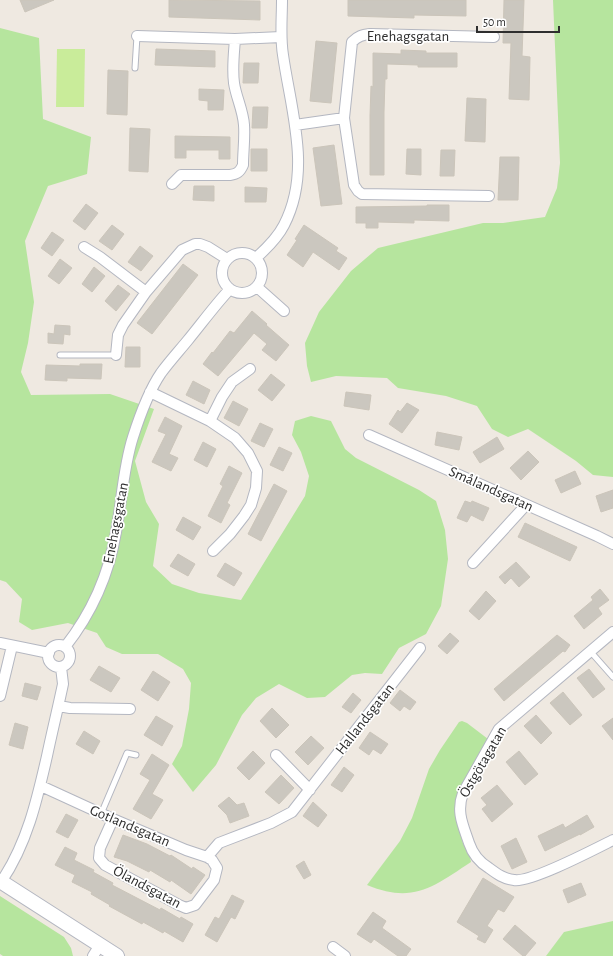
<svg xmlns="http://www.w3.org/2000/svg" width="613" height="956" font-family="'Alegreya Sans',sans-serif">
<style>
.green{fill:#b6e59e}
.pitch{fill:#c9ec9a}
.building{fill:#cbc7bf;stroke:#cbc5ba}
.lines{fill:none;stroke-linecap:round;stroke-linejoin:round}
.service-casing{stroke:#b4b7c1;stroke-width:7}
.minor-casing{stroke:#b4b7c1;stroke-width:12}
.secondary-casing{stroke:#b4b7c1;stroke-width:16}
.service{stroke:#fff;stroke-width:5}
.minor{stroke:#fff;stroke-width:10}
.secondary{stroke:#fff;stroke-width:14}
.labels{text-anchor:middle;dominant-baseline:central;stroke-width:3.5;stroke-linejoin:round;paint-order:stroke}
.street-label{font-size:15px;fill:#2e2e2e;stroke:#fff}
</style>
<rect width="100%" height="100%" fill="#efe9e1"/>
<path class="green" d="M553,0h60v477l-20,-2 -17,-14 -48,-32 -20,8 -16,-8 -15,-23 -31,-10 -48,-8 -11,-10 -51,-2 -25,6 -4,-16 -2,-23 14,-31 32,-41 27,-23 105,-25h20l42,-6 12,-29 3,-25z
M0,28l39,10 4,81 48,18 -4,37 -39,12 -23,55 9,61 -6,41 -7,29 10,23 79,-1 44,15 -19,52 11,41 13,22 -6,42 19,18 27,9 42,7 64,-104 4,-20 -8,-24 -9,-17 3,-14 16,-5 20,5 14,28 11,9 63,32 17,11 9,29 3,29 -7,47 -15,28 -27,14 -17,26 -17,-1 -13,2 -27,22 -18,1 -28,-14 -23,14 -14,17 -26,50 -23,27 -21,-28 10,-18 7,-37 2,-26 -8,-14 -25,-15h-36l-16,-7 -9,-14 -29,-10 -36,7 -13,-8 3,-23 -16,-17 -6,-2z
M462,721l5,2 21,16 -31,83 6,21 7,14 1,5c-38,25 -58,42 -104,23l33,-44 12,-23 17,-49 11,-19 19,-28z
M0,896l64,41 7,11 2,8h-70l-3,-2z
M613,921v35h-67l18,-24z"/>
<path class="pitch" d="M57,49h28l-1,58h-28z"/>
<path class="building" d="M20,0h34l-29,12z
M169,0l91,1v19l-91,-3z
M348,0h118v16l-52,-1v3l-66,-2z
M504,0h20l-2,56 8,1 -1,43 -20,-1 2,-56h-8z
M316,41l21,2 -6,60 -21,-2z
M156,49l59,2v16l-60,-2z
M401,50l25,1v2h31v14h-39v-2l-31,-1v15h-2l-1,33v63h-14v-59l1,-30 2,1v-34l28,1z
M244,63h15l-1,20h-15z
M108,70l20,1 -1,44 -20,-1z
M199,89l25,1 -1,20h-15v-9l-9,-1z
M467,98l19,1 -1,43 -20,-1z
M253,107h15l-1,21h-15z
M130,128l20,1 -2,43 -19,-1z
M175,136l55,1v22h-11v-9h-33v8h-11z
M334,145l8,59 -21,2 -8,-58z
M251,149h16v22h-16z
M407,149h14v26l-15,-1z
M441,150h14l-1,26h-14z
M500,157h19l-1,43h-20z
M194,186h20v15l-21,-1z
M245,187l22,1 -1,14h-21z
M86,204l12,9 -13,17 -12,-9z
M427,205h22v16l-35,-1v3l-36,-1v6h-12v-5h-10v-16l71,-1z
M112,225l12,9 -12,16 -13,-9z
M304,225l34,23 -2,3 11,7 -8,12 -26,-18 -10,15 -16,-12 10,-15 -2,-1z
M52,232l12,8 -12,16 -11,-8z
M140,246l13,10 -12,15 -13,-9z
M60,259l12,9 -13,16 -11,-8z
M183,264l15,11 -46,59 -15,-11z
M94,267l11,9 -13,16 -10,-8z
M118,285l12,9 -14,17 -11,-10z
M252,311l15,13 -1,1 23,20 -13,16 -14,-11 5,-6 -13,-11 -36,43 -15,-12 9,-12 1,1 17,-22 4,2z
M55,325l15,1v9l-6,-1 -1,10 -15,-1v-10l6,1z
M126,347h14v20h-15z
M80,364h22l-1,15 -34,-1v3l-22,-1 1,-15 34,1z
M271,374l14,11 -13,16 -14,-11z
M193,381l17,9 -6,14 -18,-9z
M346,392l25,3 -2,15 -25,-4z
M233,401l15,8 -9,17 -15,-8z
M407,403l12,7 -17,23 -13,-9 9,-14 2,2z
M165,417l17,9 -13,28 9,4 -7,13 -19,-9 14,-28 -8,-3z
M260,423l13,6 -9,18 -13,-6z
M437,432l25,5 -3,13 -24,-5z
M497,437l7,12 -24,14 -7,-11z
M203,442l13,7 -9,18 -13,-7z
M279,447l13,6 -9,18 -13,-6z
M528,451l11,11 -18,18 -11,-12z
M229,466l13,7 -15,30 3,2 -9,18 -13,-7 15,-30 -3,-2z
M575,471l6,13 -20,9 -6,-13z
M274,484l13,7 -26,50 -13,-7z
M613,490v18l-12,4 -5,-16z
M465,501l6,2 1,-2 17,7 -6,13 -12,-6 -4,7 -10,-4z
M183,517l18,10 -8,13 -17,-10z
M525,523l52,24 -7,14 -52,-24z
M178,554l17,10 -7,12 -18,-10z
M516,562l14,15 -11,10 -8,-9 -6,6 -6,-7z
M225,563l17,10 -8,13 -17,-10z
M600,589l9,11 -11,8 4,6 -18,15 -10,-13 19,-16 -2,-3z
M486,591l10,10 -17,19 -10,-9z
M450,633l9,8 -12,13 -9,-8z
M557,635l13,10 -5,7 -2,-1 -59,50 -10,-12z
M99,666l21,12 -9,14 -21,-12z
M589,669l16,20 -12,9 -16,-20z
M153,671l17,11 -12,19 -17,-11z
M25,683l16,4 -4,13 -15,-4z
M400,690l16,12 -6,8 -6,-4 -4,5 -10,-8z
M563,692l19,23 -12,10 -20,-22z
M353,693l8,7 -10,13 -9,-6z
M272,708l17,17 -13,13 -16,-17z
M536,715l16,18 -11,11 -17,-18z
M156,716l17,10 -11,20 -18,-11z
M613,718v22l-11,-14z
M15,723l13,4 -5,22 -14,-4z
M84,731l16,10 -7,13 -17,-10z
M370,732l18,12 -7,10 -8,-5 -4,6 -10,-7z
M311,736l13,12 -16,17 -13,-13z
M253,751l12,12 -16,17 -12,-12z
M519,751l19,23 -13,11 -19,-23z
M152,754l17,11 -17,29 11,6 -12,19 -18,-10 17,-29 -10,-6z
M344,767l10,8 -12,17 -11,-7z
M281,775l13,13 -15,16 -14,-12z
M497,785l16,19 -21,18 -10,-13 5,-4 -6,-7z
M229,797l8,8 7,-2 5,13 -19,7 -3,-8 -9,-9z
M313,802l14,13 -9,12 -15,-11z
M66,814l12,6 -10,18 -12,-6z
M587,815l7,12 -14,8v-1l-35,17 -7,-15 25,-12 2,4z
M123,835l24,9 23,12 1,-1 21,14 1,-2 12,8 -14,19 -20,-14 -1,2 -20,-12 -1,2 -22,-11 -13,-4z
M516,838l11,24 -15,7 -11,-23z
M65,847l12,6 -3,7 20,10 -1,2 20,11 -1,2 48,25 1,-2 19,11 1,-2 12,7 -10,18 -19,-11 -1,2 -20,-11 -1,2 -33,-18 1,-1 -19,-11 1,-2 -20,-10 3,-7 -20,-10z
M304,861l7,14 -7,4 -8,-13z
M483,878l31,19 -10,15 -6,-3 -11,17 6,4 -8,13 -8,-4 2,-3 -22,-14z
M581,883l5,12 -18,8 -5,-13z
M232,895l12,6 -9,18 -4,-2 -14,25 -12,-7 10,-18 4,2z
M373,912l13,9 -4,7 29,21 -5,7h-8l-24,-17 -3,4 -14,-9z
M515,925l21,18 -11,13h-2l-20,-17z"/>
<g class="lines">
<defs>
<path id="service" d="M135,68l2,-32
M60,355h56
M590,651l23,26
M101,814l26,-61 9,2"/>
<path id="minor" d="M137,36l98,3 46,-2
M295,125l49,-7
M172,184l9,-9h49c7,-1 10,-3 13,-10 0,-13 2,-27 1,-40 -1,-15 -8,-28 -10,-42 -2,-15 0,-30 1,-44
M489,196l-127,-2 -4,-3 -4,-6 -10,-67 8,-76c6,-6 10,-7 18,-8l124,3
M84,247l16,10 46,35
M222 273a20 20 0 1 1 40 0a20 20 0 1 1-40 0Z
M256,258c10,-9 22,-21 28,-33 28,-54 7,-114 -1,-170 -3,-18 -1,-37 -1,-55
M257,287l27,24
M116,355l2,-20 5,-10 23,-33 36,-42 13,-6h5l8,3 19,12
M150,392l60,29 25,17 13,15 9,18 -1,17 -5,17 -7,11 -14,18 -17,17
M210,421l12,-24 10,-15 18,-13
M369,435l228,101 16,8
M473,563l53,-58
M613,632l-114,97 -36,64c-7,19 0,32 6,50 4,12 10,19 20,25 8,6 15,11 25,12 16,3 81,-31 99,-40
M0,643l49,10
M48 656a11 11 0 1 1 22 0a11 11 0 1 1-22 0Z
M65,647c26,-33 44,-73 51,-115 6,-31 7,-64 17,-95 7,-22 15,-45 28,-64 8,-11 18,-22 27,-33 14,-17 27,-35 42,-51
M0,696l12,-50
M59,706l11,2 60,1
M276,755l34,35
M41,786l72,33 73,31 21,7 5,3 5,8 -3,12 -19,25 -9,3 -7,-3 -74,-40 -6,-7 1,-10 13,-29
M207,857l12,-14 52,-20 21,-11 128,-164
M1,882c26,-38 36,-82 46,-126 5,-24 11,-48 16,-72l-2,-17
M333,947l12,9
M93,956l7,-11"/>
<path id="secondary" d="M0,881l117,75"/>
</defs>
<use href="#service" class="service-casing"/>
<use href="#minor" class="minor-casing"/>
<use href="#secondary" class="secondary-casing"/>
<use href="#service" class="service"/>
<use href="#minor" class="minor"/>
<use href="#secondary" class="secondary"/>
</g>
<g class="labels">
<g class="street-label">
<text x="408" y="36">Enehagsgatan</text>
<text transform="translate(491 489) rotate(24)">Smålandsgatan</text>
<text transform="translate(116 523) rotate(-79)">Enehagsgatan</text>
<text transform="translate(365 719) rotate(-52)">Hallandsgatan</text>
<text transform="translate(483 762) rotate(-60)">Östgötagatan</text>
<text transform="translate(130 826) rotate(23)">Gotlandsgatan</text>
<text transform="translate(147 887) rotate(28)">Ölandsgatan</text>
</g>
</g>
<path d="M477 26v6h82v-6" fill="none" stroke="#2e2e2e" stroke-width="2"/>
<text x="483" y="26" font-size="12" fill="#2e2e2e" stroke="#ffffff" stroke-width="3" paint-order="stroke">50 m</text>
</svg>
